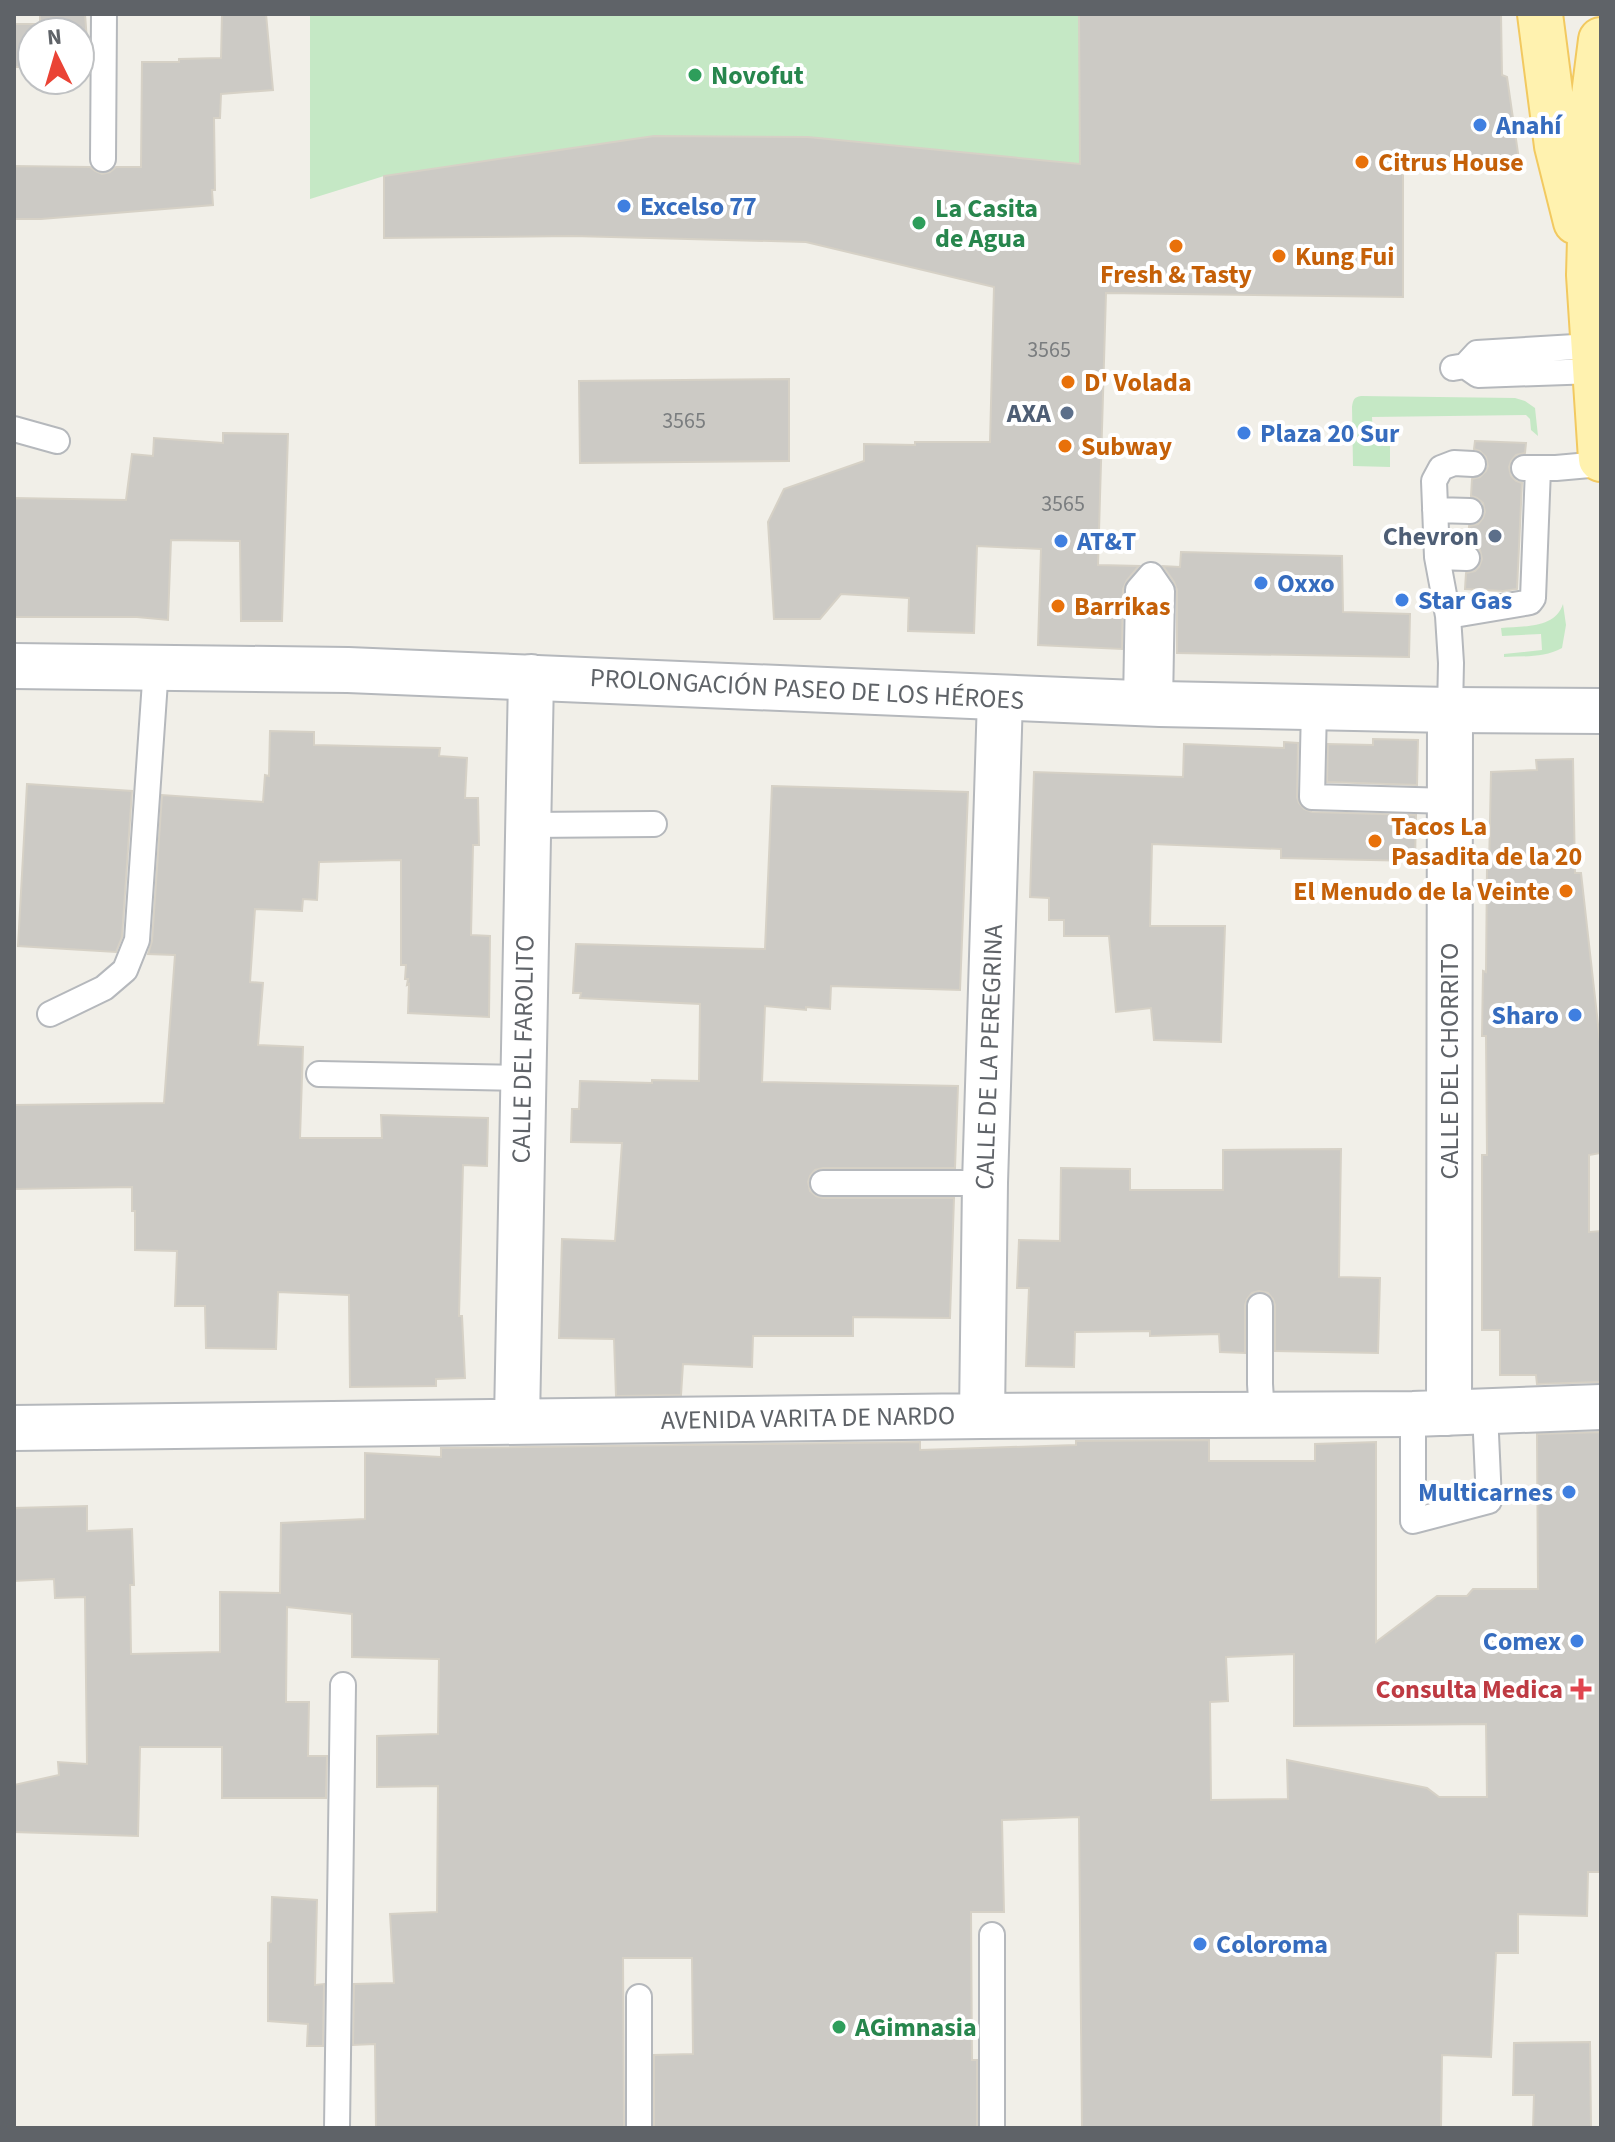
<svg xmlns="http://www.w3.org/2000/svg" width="1615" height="2142" font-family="'Source Sans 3',sans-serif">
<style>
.green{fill:#c5e8c5}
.building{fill:#cccac5;stroke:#d6d1c6;stroke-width:2;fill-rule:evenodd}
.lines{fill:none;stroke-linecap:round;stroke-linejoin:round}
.service-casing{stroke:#b5b8bc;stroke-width:28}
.minor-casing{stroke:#b5b8bc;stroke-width:48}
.tertiary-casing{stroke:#b5b8bc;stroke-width:48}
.primary-casing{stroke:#f2c960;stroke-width:48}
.service{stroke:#fff;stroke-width:24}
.minor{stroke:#fff;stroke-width:44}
.tertiary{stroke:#fff;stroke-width:44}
.primary{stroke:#fff2af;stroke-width:44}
.leisure-dot{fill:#2e9e5b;stroke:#fff;stroke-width:3}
.shop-dot{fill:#3f7fe0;stroke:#fff;stroke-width:3}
.food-dot{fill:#e8710a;stroke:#fff;stroke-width:3}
.service-dot{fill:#5c6f8a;stroke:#fff;stroke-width:3}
.health-dot{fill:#e0444e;stroke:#fff;stroke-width:3}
.labels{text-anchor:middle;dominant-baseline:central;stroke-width:8;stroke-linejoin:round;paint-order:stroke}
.number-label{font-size:22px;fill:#7a7d7f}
.leisure-label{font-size:26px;font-weight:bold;fill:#27864d;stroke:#fff;text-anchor:start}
.shop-label{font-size:26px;font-weight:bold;fill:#366cbe;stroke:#fff;text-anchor:start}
.food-label{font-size:26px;font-weight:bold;fill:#c56008;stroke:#fff;text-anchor:start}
.service-label{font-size:26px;font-weight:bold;fill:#4e5e75;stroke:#fff;text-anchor:end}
.street-label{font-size:26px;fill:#5f6368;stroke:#fff}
.health-label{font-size:26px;font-weight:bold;fill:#be3a42;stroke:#fff;text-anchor:end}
</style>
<rect width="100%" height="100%" fill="#f1efe8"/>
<path class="green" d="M310,14h769l1,150 -272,-27 -154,-1 -270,40 -74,23z
M1361,396l154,2 10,3 10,7 3,28 -7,-6 -1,-11 -4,-4 -154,2 1,22h17v28l-37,-1 -1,-59c1,-7 2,-10 9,-11z
M1563,604l3,21 -4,23c-18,10 -38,8 -58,9v-3l38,-4 -1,-16 -39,2 -1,-8c22,-2 54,1 62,-24z"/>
<path class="building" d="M40,14h45l4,54h-9v-36h-48v35h-18v-43h26z
M222,14h44l7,76 -52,4 -1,24h-6l1,72h-3l1,15 -172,14h-27v-53l76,1 5,4 7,3 8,-2 6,-5h25l1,-105h37v-3l42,-1z
M1079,14h422l1,61 5,2 12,83 -116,-2v139l-297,-4 -8,272 41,1 -12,14 -4,9 -1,60 -84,-4 3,-96 -64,-3 -3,87 -66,-2 1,-33 -68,-4 -21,25h-46l-6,-97 16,-33 80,-28v-17l51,1v-3h75l4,-155 -188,-45 -233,-6 -189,2v-62l270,-40 154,1 272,27z
M789,379v82l-209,2 -1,-82z
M223,433l65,1 -6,187h-41l-1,-80 -69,-1 -3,80 -31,-3h-123v-119l112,2 6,-46 21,2 1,-18 69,5z
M1475,441l51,2 -1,10 -9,2 -5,6 -2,6 2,9 5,5 6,2 -5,106 -14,2 -38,-2 1,-16 9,-2 4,-4 3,-8 -2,-9 -4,-4 -8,-3 1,-17 9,-2 5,-6 2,-6 -2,-9 -6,-5 -6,-2 1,-17 8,-2 6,-6 2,-5 -2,-9 -6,-6 -6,-2z
M1181,552l161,4 1,56 67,2 -1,43 -232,-4v-63l-3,-8 -11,-16 17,1z
M270,731l44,1v13l126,3 -1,8 28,2 -2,40h13l1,47h-6l-2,90 19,1 -1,81 -81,-4 1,-29 -2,1 1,-6h-3l1,-14h-5v-105l-82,2 -2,38 -14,-1 -1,12 -47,-2 -5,73 13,1 -5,62 45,2 -3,91h82l-1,-23 107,3 -1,48 -24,-1 -4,151h3l3,62 -29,1v7l-86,1 -1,-92 -71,-3 -2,57 -70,-1 -1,-42h-30l2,-55 -42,-1v-39h-3v-24l-118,2v-84l150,-2 11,-148 -27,-1 4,-13 10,-146 101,7 2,-27 4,1z
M1373,739l45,1 -1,45 -90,-3 1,-38 45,1z
M1284,742l14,1 -1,54 2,6 5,6 8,3 104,3 -1,46 -134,-3v-9l-129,-5 -2,82h75l-4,116 -67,-2 -3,-32 -35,4 -7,-76h-45v-16h-15v-22l-19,-1 4,-125 149,5 1,-33 100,4z
M1573,759l2,114h6l20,178v102l-12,2v77l12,-1v151l-64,2 -1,-9h-36v-45h-18v-175h5l-1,-119h-4l1,-65 3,1 1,-104 2,1 2,-97 46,-2 -1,-10z
M27,784l105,7 -10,146 -6,15 -98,-6z
M772,786l196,6 -8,198 -129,-4 -1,23 -24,-2v3l-41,-4 -3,76 196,4 -3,82h-132l-8,2 -5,6 -2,6 2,9 6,5 7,2h131l-4,120 -97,-1v19h-100l-1,31 -69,-3 -2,31 -65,1 -2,-57 -55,-1 3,-99 53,2 7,-98 -51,-1 1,-33h7l1,-28 72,2v-3l47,1 1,-77 -120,-6 1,-5h-8l3,-49 189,5z
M1341,1149l-2,128 41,1 -2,75 -103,-2v-46l-2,-6 -5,-6 -9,-2 -7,2 -5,6 -2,6v48l-25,-1 -1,-18 -69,2v-5l-75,1 -1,35 -48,-1 3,-78h-12l2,-48 41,1 1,-73 69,1v21h93v-40z
M1601,1432v440h-13l-1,44 -69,-2v39h-22l-5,104 -49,-2 -1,73h-359l-3,-311 -77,3 2,92h-33l1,148h5v68h-323v-73l39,-1 -1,-96h-69l1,170h-248l-1,-84 -22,1 1,-61 40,-1 -4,-69 47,-2 1,-126 -61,1v-51l61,-2 1,-75 -87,-2v-43l-65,-7 -1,95h23l-1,54h19l-1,42h-104v-51h-82l-2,89 -124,-4v-47l45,-10 -1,-13 29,2 -2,-167 -30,1 -1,-19 -40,2v-73l73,-2v25l45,-2 2,56h-4l1,69 89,-2v-60l60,1 1,-70 84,-4v-66l76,4v-9l479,-6v8l156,-5v-4l133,-1v21h106v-17l61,-2v200l61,-46h30l6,-7h65l-1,-155zM1294,1654v72l192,-2 1,73h-48l-12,-9 -140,-28 1,39 -77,1 -1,-98 18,-1 -2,-44z
M272,1897l45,3 -2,85 9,-1 -1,62h-16l1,-22 -40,-3v-78l3,-1z
M1590,2042l1,86h-58l1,-33h-21l1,-52z"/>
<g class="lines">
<defs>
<path id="service" d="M103,159l1,-145
M1465,366l13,9 117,-4
M1453,368l12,-2 12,-13 115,-7
M14,429l43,12
M1524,468h32l45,-4
M1435,510l35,1
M1437,557l30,1
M1448,616l77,-13 5,-1 3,-4 5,-129
M1136,703l2,-113 13,-15 11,16 -2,113
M1314,707l-2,90 137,4
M1450,710l1,-47 -3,-47 -11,-59 -3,-76 7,-13 13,-5 19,1
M527,825l127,-1
M50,1014l54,-26 21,-18 12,-30 19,-273
M319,1074l204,4
M823,1183h162
M1260,1306v78l2,31
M1413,1414v107l76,-20 -4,-89
M992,1935v193
M337,2128l6,-443
M639,2128v-131"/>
<path id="minor" d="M1449,1413l1,-703
M982,1416l3,-233 15,-485
M517,1421l14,-744
M14,1428l968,-12 431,-2 188,-7"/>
<path id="tertiary" d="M14,666l334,4 812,34 290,6 151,1"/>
<path id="primary" d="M1540,14l17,132 19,76
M1601,40l-7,55 -5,180 12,184"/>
</defs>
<use href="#service" class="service-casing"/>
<use href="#minor" class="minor-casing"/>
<use href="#tertiary" class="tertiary-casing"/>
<use href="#primary" class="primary-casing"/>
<use href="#service" class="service"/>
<use href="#minor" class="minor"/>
<use href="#tertiary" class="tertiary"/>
<use href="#primary" class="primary"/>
</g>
<g class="leisure-dot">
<circle cx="695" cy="75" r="8"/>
<circle cx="919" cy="223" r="8"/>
<circle cx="839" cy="2027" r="8"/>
</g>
<g class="shop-dot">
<circle cx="1480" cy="125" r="8"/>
<circle cx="624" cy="206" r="8"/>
<circle cx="1244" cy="433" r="8"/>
<circle cx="1061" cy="541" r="8"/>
<circle cx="1261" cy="583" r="8"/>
<circle cx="1402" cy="600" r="8"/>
<circle cx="1575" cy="1015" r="8"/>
<circle cx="1569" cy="1492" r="8"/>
<circle cx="1577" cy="1641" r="8"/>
<circle cx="1200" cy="1944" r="8"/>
</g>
<g class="food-dot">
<circle cx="1362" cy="162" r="8"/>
<circle cx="1176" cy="246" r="8"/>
<circle cx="1279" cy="256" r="8"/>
<circle cx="1068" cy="382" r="8"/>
<circle cx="1065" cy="446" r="8"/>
<circle cx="1058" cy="606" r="8"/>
<circle cx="1375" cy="841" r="8"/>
<circle cx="1566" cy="891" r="8"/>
</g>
<g class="service-dot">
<circle cx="1067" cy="413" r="8"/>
<circle cx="1495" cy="536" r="8"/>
</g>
<path class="health-dot" d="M1577 1677h8v8h8v8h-8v8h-8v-8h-8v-8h8z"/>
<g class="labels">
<g class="number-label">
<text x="1049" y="350">3565</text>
<text x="684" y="421">3565</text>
<text x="1063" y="504">3565</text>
</g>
<g class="leisure-label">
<text x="711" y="75">Novofut</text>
<text x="935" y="208">La Casita<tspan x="935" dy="30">de Agua</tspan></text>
<text x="855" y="2027">AGimnasia</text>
</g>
<g class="shop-label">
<text x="1496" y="125">Anahí</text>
<text x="640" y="206">Excelso 77</text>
<text x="1260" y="433">Plaza 20 Sur</text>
<text x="1077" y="541">AT&amp;T</text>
<text x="1277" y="583">Oxxo</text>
<text x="1418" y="600">Star Gas</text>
<text x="1559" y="1015" text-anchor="end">Sharo</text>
<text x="1553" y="1492" text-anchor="end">Multicarnes</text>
<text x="1561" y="1641" text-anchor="end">Comex</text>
<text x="1216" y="1944">Coloroma</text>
</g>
<g class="food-label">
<text x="1378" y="162">Citrus House</text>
<text x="1295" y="256">Kung Fui</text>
<text x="1176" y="274" text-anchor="middle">Fresh &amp; Tasty</text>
<text x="1084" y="382">D' Volada</text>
<text x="1081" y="446">Subway</text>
<text x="1074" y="606">Barrikas</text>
<text x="1391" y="826">Tacos La<tspan x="1391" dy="30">Pasadita de la 20</tspan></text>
<text x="1550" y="891" text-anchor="end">El Menudo de la Veinte</text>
</g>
<g class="service-label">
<text x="1051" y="413">AXA</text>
<text x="1479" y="536">Chevron</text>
</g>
<g class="street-label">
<text transform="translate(807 689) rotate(3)">PROLONGACIÓN PASEO DE LOS HÉROES</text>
<text transform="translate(523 1049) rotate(-89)">CALLE DEL FAROLITO</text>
<text transform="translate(989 1057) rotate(-88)">CALLE DE LA PEREGRINA</text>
<text transform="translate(1449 1061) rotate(-90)">CALLE DEL CHORRITO</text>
<text transform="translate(808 1418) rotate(-1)">AVENIDA VARITA DE NARDO</text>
</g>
<g class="health-label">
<text x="1563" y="1689">Consulta Medica</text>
</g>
</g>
<rect width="1615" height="2142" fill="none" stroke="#5f6368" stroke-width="32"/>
<g transform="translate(56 56) rotate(355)"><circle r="38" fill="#ffffff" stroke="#bfc1c3" stroke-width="2"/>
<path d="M0-6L14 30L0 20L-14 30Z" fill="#ea4335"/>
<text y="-12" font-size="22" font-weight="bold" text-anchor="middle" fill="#5f6368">N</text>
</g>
</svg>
